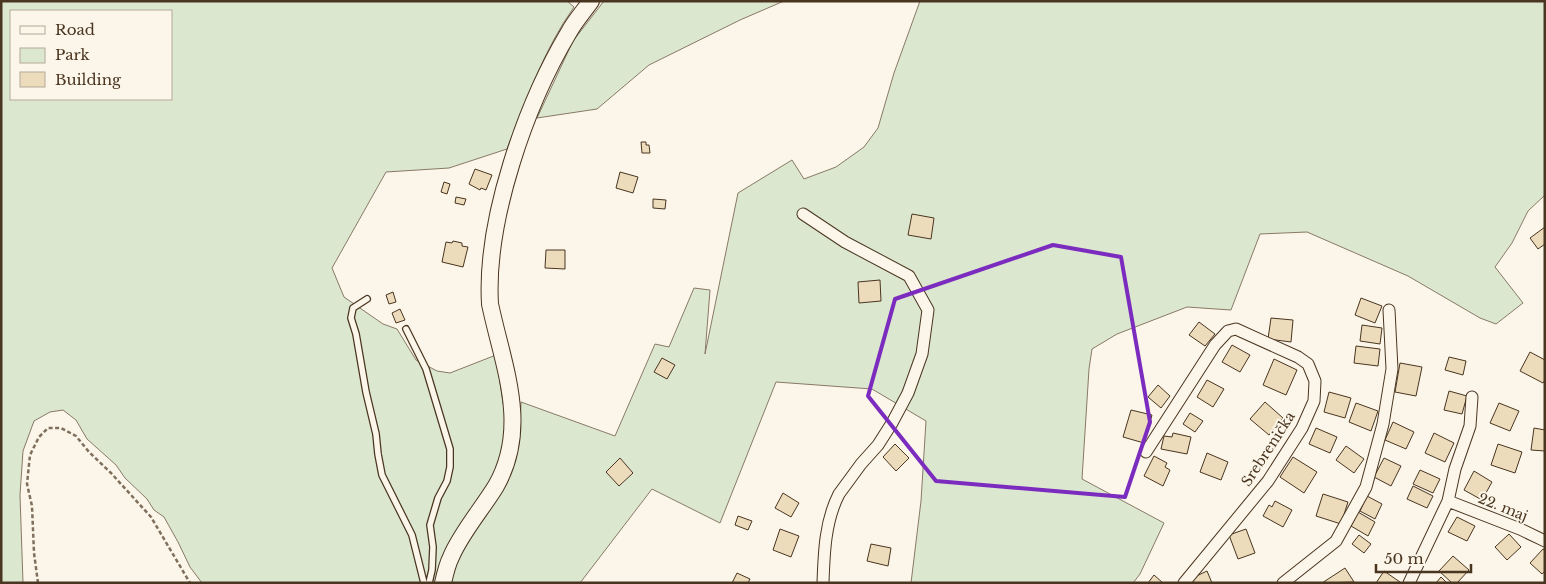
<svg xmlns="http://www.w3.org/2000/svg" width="1546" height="584" font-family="'Libre Baskerville',serif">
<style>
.green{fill:#dce7d0;stroke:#887966;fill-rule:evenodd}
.building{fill:#ecdcbc;stroke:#4a3520}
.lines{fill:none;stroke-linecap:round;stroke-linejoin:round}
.service-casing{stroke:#4a3520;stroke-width:8}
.minor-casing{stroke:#4a3520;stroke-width:13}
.secondary-casing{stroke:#4a3520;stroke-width:18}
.path{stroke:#7f6f5c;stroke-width:2.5;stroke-dasharray:4 2.5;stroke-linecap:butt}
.service{stroke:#fbf6e9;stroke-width:5.5}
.minor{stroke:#fbf6e9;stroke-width:11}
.secondary{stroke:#fbf6e9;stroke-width:16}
.marked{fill:none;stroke:#7b2cbf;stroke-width:4;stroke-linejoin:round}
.labels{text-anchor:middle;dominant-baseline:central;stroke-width:4;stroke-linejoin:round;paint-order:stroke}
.street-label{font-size:14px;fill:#4a3520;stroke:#fbf6e9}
</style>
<rect width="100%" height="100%" fill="#fbf6e9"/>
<path class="green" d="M1,1h566l7,6c-30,42 -48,94 -67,142l-58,19 -63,4 -54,96 12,29 39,27 14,5 19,31 21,11 13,2 46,-18 7,48 14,49 3,-19 1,-31 94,34 40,-92 14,3 25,-59 16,2 -5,64 33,-161 54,-33 12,19 32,-12 28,-20 14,-19 16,-55 26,-72h625v194l-17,16 -16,32 -17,24 28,36 -27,21 -16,-6 -72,-42 -101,-44 -47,2 -29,76 -44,-3 -70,27 -25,15 -3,20 -7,110 82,44 -24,51 -7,9h-222l10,-82 5,-80 -54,-32 -96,-7 -56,141 -68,-34 -72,94h-378l-12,-16 -12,-25 -14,-25 -10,-7 -7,-11 -22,-21 -9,-13 -29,-26 -11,-19 -13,-10 -13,2 -16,9 -11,30 -3,44 3,88h-22zM11,11h160v88h-160z
M604,1h180l-44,19 -91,45 -52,44 -60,9 36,-77z"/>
<path class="building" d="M641,142h5v3h3l1,8h-8z
M475,169l17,6 -6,15 -5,-2 -1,2 -11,-6z
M620,172l18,5 -5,16 -17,-5z
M444,182l6,2 -3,10 -6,-2z
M456,197l10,2 -2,6 -9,-2z
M653,199l13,1 -1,9 -12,-1z
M912,214l22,4 -3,21 -23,-4z
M1545,227v17l-7,5 -8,-11z
M453,241l9,2v3l6,1 -5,20 -21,-5 4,-20 6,1z
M546,250h19v19l-20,-1z
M880,280l1,21 -22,2 -1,-21z
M393,292l3,10 -7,2 -3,-9z
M1361,298l21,8 -7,17 -20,-8z
M400,309l5,11 -9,3 -4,-10z
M1271,318l22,2 -2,22 -23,-3z
M1199,322l16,12 -10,12 -16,-11z
M1362,325l20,3 -2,16 -20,-3z
M1232,345l18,10 -10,17 -18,-10z
M1356,346l24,3 -2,17 -24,-3z
M1530,352l15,8v20l-2,3 -23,-12z
M1449,357l17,4 -3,14 -18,-5z
M662,358l13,7 -8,14 -13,-7z
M1274,359l23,11 -11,25 -23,-10z
M1400,363l22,4 -6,29 -21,-4z
M1207,380l17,9 -11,18 -16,-10z
M1158,385l12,11 -9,12 -13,-11z
M1449,391l18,5 -5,18 -18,-4z
M1329,392l22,6 -6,20 -21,-6z
M1265,402l18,16 -14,17 -19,-16z
M1356,403l22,8 -7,20 -22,-9z
M1499,403l20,8 -9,20 -20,-8z
M1131,410l21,5 -8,28 -21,-6z
M1190,413l13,8 -8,11 -12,-8z
M1393,422l21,10 -8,17 -21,-9z
M1316,428l21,9 -7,16 -21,-9z
M1534,428l11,2v21l-14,-1z
M1173,433l18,4 -4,17 -26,-5 3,-13 8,1z
M1434,433l20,10 -9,19 -20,-9z
M895,444l14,14 -13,13 -13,-14z
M1498,444l24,8 -7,21 -24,-8z
M1346,446l18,13 -10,14 -18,-13z
M1207,453l21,9 -7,18 -21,-8z
M1154,456l13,7 -2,4 5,3 -7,16 -19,-10z
M1293,457l24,15 -13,21 -24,-16z
M620,458l13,15 -14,13 -13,-14z
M1384,458l17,8 -10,20 -17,-9z
M1420,470l20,9 -7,14 -20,-9z
M1474,471l18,11 -10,18 -18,-10z
M1413,486l20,10 -6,12 -20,-9z
M783,493l16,10 -8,14 -16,-9z
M1323,494l25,8 -7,22 -25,-8z
M1367,496l15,8 -7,15 -15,-8z
M1275,501l17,9 -9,17 -20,-11 6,-11 3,2z
M1358,512l17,10 -7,14 -17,-10z
M738,516l14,5 -4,9 -13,-5z
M1457,517l18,9 -8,15 -19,-9z
M780,529l19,7 -8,21 -18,-7z
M1246,529l9,24 -17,6 -9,-24z
M1509,534l12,13 -14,13 -12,-13z
M1359,535l12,9 -7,9 -12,-9z
M871,544l20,4 -3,18 -21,-5z
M1543,549l2,1v21l-3,3 -12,-11z
M1453,556l16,14 -12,13h-5l-13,-12z
M1345,568l9,14 -32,1z
M1207,571l5,12h-23l-1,-3z
M1384,571l16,11v1h-24z
M737,573l13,6 -2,4h-16z
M1154,575l9,8h-15z
M1441,577l6,6h-11z"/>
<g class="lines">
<defs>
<path id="service" d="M367,299l-14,9 -2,10 5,16 10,58 10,42 2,20 4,21 30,60 12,48
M406,329l20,40 24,80v18l-3,14 -9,17 -8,27 3,22 -1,23 -3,13"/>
<path id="minor" d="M803,214l42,28 64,34 19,34 -6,44 -14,39 -16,30 -14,22 -17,19 -22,30c-14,27 -15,59 -16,89
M1146,452l69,-107 13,-14 8,-2 62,28 10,7 7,17 -1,20 -12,27 -34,53 -84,102
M1448,501l72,28 25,12
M1283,583l53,-42 30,-54 17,-63 9,-55 -3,-59
M1409,583l39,-82 7,-32 15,-43 2,-29"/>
<path id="secondary" d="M443,583c2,-9 4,-18 8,-26 10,-24 31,-48 45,-71 34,-60 7,-120 -6,-182 -5,-84 36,-200 79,-272 6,-11 15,-21 22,-31"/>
</defs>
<use href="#service" class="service-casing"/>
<use href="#minor" class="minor-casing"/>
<use href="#secondary" class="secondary-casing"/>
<path class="path" d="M38,583l-4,-30 -2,-47 -5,-22 3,-29 9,-18 9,-9h13l15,8 13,16 22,21 40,44 39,66"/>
<use href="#service" class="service"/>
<use href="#minor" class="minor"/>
<use href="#secondary" class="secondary"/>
</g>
<path class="marked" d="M1053,245l68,12 29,165 -25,75 -189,-16 -68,-85 27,-97z"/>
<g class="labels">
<g class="street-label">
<text transform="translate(1268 449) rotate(-57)">Srebrenička</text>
<text transform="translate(1503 507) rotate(22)">22. maj</text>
</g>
</g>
<rect width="1546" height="584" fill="none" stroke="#4a3520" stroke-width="5"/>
<rect x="10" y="10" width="162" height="90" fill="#fbf6e9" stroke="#b4a999"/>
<rect x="20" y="26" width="25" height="8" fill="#fbf6e9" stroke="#b4a999"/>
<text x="55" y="35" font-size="15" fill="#4a3520">Road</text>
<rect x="20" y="48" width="25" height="15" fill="#dce7d0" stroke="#b4a999"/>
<text x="55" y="60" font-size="15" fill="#4a3520">Park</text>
<rect x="20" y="72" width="25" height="15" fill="#ecdcbc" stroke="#b4a999"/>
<text x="55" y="85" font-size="15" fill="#4a3520">Building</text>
<path d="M1376 564v8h95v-8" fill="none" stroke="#4a3520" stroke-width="2.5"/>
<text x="1384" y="564" font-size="15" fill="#4a3520" stroke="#fbf6e9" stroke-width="4" paint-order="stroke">50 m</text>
</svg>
